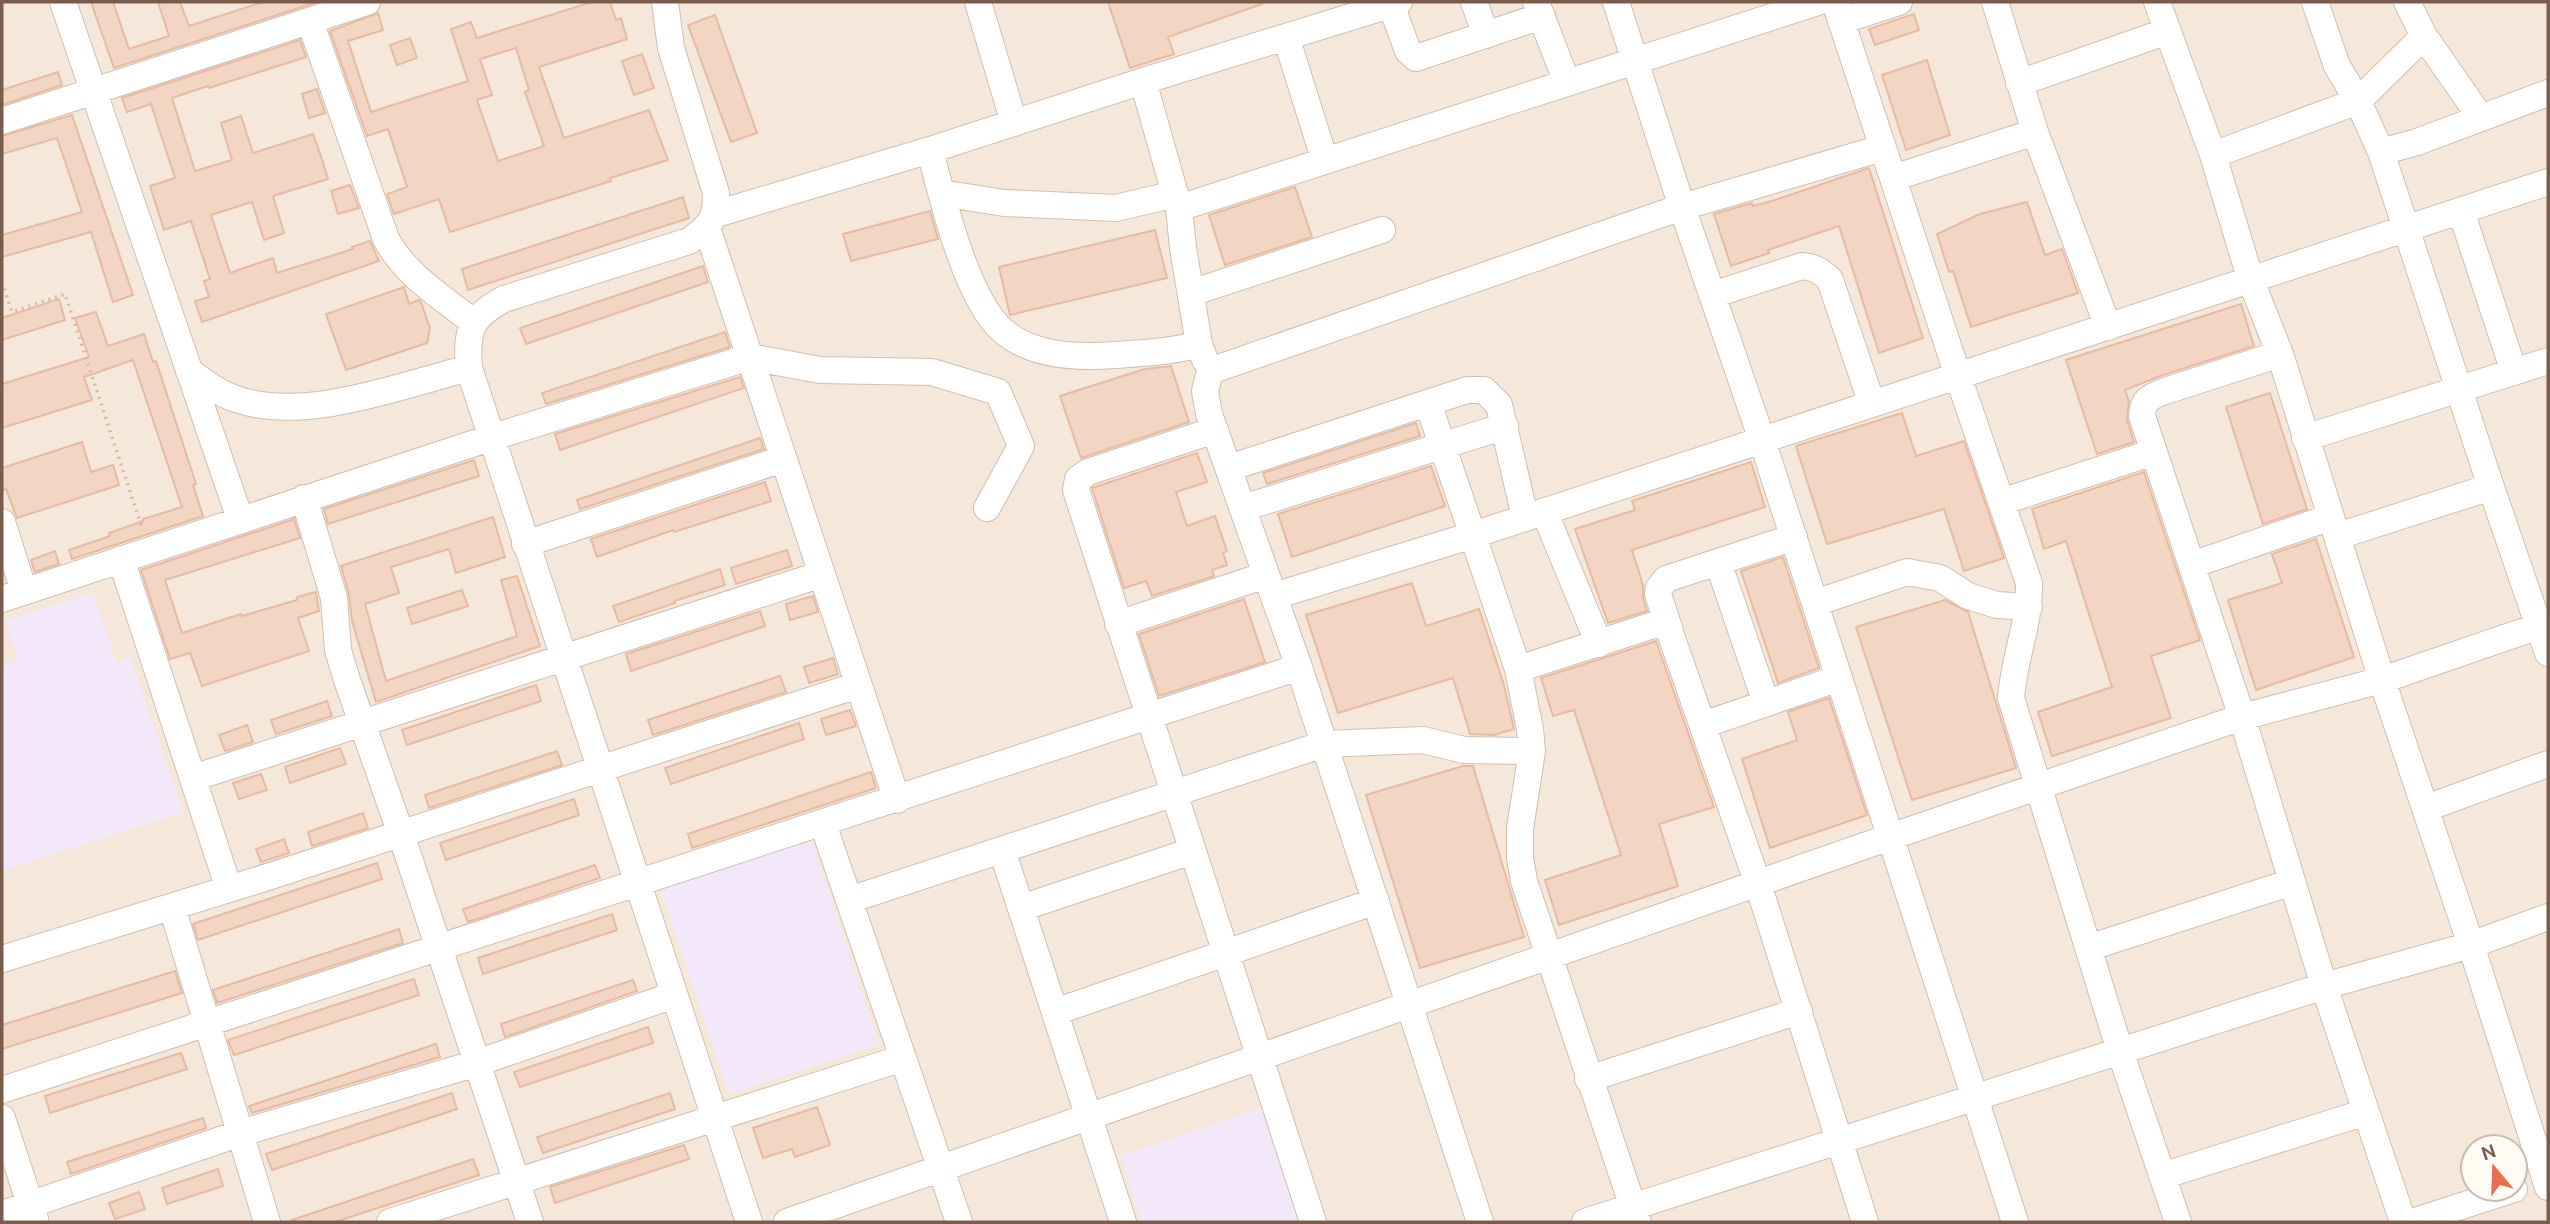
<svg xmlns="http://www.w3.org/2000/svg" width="2550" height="1224" font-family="Ubuntu,sans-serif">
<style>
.residential{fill:#f5e8da;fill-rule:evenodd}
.education{fill:#f3e8fa}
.building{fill:#f3d5c3;stroke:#e6bba3;stroke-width:2;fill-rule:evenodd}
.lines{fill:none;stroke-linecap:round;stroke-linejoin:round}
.minor-casing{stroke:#d1beb0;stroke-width:28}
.path{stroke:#d9b8a5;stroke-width:3.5;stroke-dasharray:2 5;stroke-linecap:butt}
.minor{stroke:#fff;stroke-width:26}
</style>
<rect width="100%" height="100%" fill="#fdf6ec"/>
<path class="residential" d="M2,2h2546v1220h-2546zM2473,1147h42v42h-42z"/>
<path class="education" d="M93,593l24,70 13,-6 53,155 -181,59v-205l15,-6 -11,-40z
M811,839l68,205 -150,50 -68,-204z
M1265,1106l39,116h-163l-20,-66z"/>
<path class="building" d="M91,2h22l16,47 40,-13 -11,-34h22l9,24 74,-24h54l-203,66z
M592,2h18l6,18 5,-2 6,21 -88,28 25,71 85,-28 19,50 -58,18 1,3 -161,51 -11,-33 -45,15 -7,-20 20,-7 -19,-58 -21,7 -37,-105 48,-18 5,17 -35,11 23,71 97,-31 -17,-52 20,-7 6,16zM516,48l13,42 -4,2 19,54 -46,15 -21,-61 15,-5 -12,-36z
M1108,2h154v2l-94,33 6,17 -44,14z
M1914,14l5,16 -44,15 -6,-16z
M715,15l42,118 -26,9 -43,-117z
M410,38l7,20 -20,7 -7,-20z
M300,40l6,17 -97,31 -1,-2 -36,12 23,73 37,-11 -11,-37 20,-7 12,37 60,-19 9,25 6,20 -55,17 11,37 -20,7 -12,-38 -41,13 19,58 43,-15 4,15 76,-24 -1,-2 18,-6 9,20 -177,61 -7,-21 14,-4 -5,-16 6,-2 -19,-58 -27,9 -14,-44 25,-8 -24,-74 -24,8 -5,-14z
M642,54l12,34 -20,7 -12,-34z
M1927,60l23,75 -44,15 -24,-75z
M58,72l4,13 -60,20v-15z
M317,89l8,24 -16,5 -7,-24z
M72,115l61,180 -20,7 -22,-70 -89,25v-22l80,-23 -25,-74 -55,16v-18z
M1869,168l54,170 -44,15 -40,-127 -71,24 1,3 -38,13 -17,-52 38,-11 1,3 22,-6z
M350,185l9,23 -21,6 -7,-23z
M1295,187l17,50 -87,28 -16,-50z
M683,197l6,21 -221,72 -6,-21z
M2027,202l18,53 17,-6 16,44 -107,34 -18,-56 -4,1 -12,-38 43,-20z
M930,211l8,28 -87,22 -8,-27z
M1155,230l12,48 -157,37 -11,-48z
M703,266l5,16 -182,62 -6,-16z
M404,287l5,17 10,-4 2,2 9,26 -3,15 -81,27 -20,-56z
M59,299l6,21 -63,20v-22z
M2241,304l13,42 -94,30 -35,14 4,11 -2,19 7,22 -37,12 -31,-94z
M96,312l12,34 36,-12 9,28 3,-1 40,123 -3,1 10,31 -131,43 -3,-9 41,-14 -1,-3 34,-12v-2l39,-12 -49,-147 -49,17 8,23 -90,28v-44l87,-27 -14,-39z
M725,332l5,15 -184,57 -4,-11z
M1171,366l18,56 -108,36 -21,-62 85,-27z
M740,377l4,11 -184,62 -5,-16z
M2270,393l37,116 -44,15 -37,-117z
M1902,413l14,43 48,-15 40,117 -40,13 -20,-62 -117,35 -31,-98z
M1416,423l4,13 -153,48 -4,-11z
M760,438l4,11 -184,60 -3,-9z
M82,442l9,30 22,-7 6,20 -102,33 -11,-29 -4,2v-23z
M1197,453l10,29 -31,10 11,34 28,-10 12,35 -4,2 4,12 -15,5 2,6 -62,20 -6,-15 -22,7 -32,-100z
M474,460l5,16 -151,48 -4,-15z
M1751,462l14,45 -133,43 11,35v13l4,13 -39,12 -33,-94 60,-19 -3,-9z
M1431,466l14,40 -153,51 -14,-43z
M2144,472l56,168 -49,16 20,62 -119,38 -14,-44 74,-25 -46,-146 -22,8 -12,-40z
M765,482l6,19 -97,31 -1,-2 -76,27 -6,-18z
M493,517l12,40 -49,16 -7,-24 -58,18 8,26 -34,11 21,77 131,-45 -16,-56 16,-4 23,70 -164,56 -24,-81 -3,-27 -8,-28z
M294,519l6,19 -135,42 17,53 59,-19 1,2 55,-16v-3l19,-5 3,19 -21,7 11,33 -107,35 -12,-33 -20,6 -29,-89z
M2316,539l38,118 -98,33 -28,-90 54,-17 -10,-29z
M787,550l5,16 -56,18 -5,-16z
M55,551l4,13 -24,8 -4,-12z
M1783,557l36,111 -41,15 -37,-112z
M720,569l5,16 -51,16 1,2 -56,19 -6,-16z
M1412,583l14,43 53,-17 25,76 10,44 -20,6 -24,-1 -17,-56 -115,35 -32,-98z
M462,590l6,16 -56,18 -5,-16z
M813,596l5,16 -28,8 -4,-16z
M1244,599l21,63 -106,34 -20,-62z
M1945,600l23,12 48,156 -104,32 -56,-173z
M760,611l5,15 -134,45 -5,-17z
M1656,641l58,166 -55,17 19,62 -119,39 -14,-45 76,-25 -47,-145 -21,6 -12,-38z
M833,658l5,16 -29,9 -5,-16z
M780,676l6,16 -133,43 -5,-15z
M536,685l5,16 -134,44 -5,-15z
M1829,698l38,117 -97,33 -28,-89 55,-19 -9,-28z
M327,701l5,15 -56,18 -5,-14z
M850,710l6,16 -30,9 -5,-16z
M799,723l5,16 -133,45 -6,-16z
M247,725l6,17 -28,9 -6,-16z
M340,748l6,16 -56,19 -5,-16z
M557,751l5,14 -133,43 -4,-13z
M1463,766h10l51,171 -104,31 -54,-173z
M871,772l5,16 -184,60 -4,-14z
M261,774l6,16 -28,9 -6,-16z
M574,799l5,16 -133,45 -6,-17z
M363,813l5,15 -56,18 -4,-14z
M284,839l5,14 -28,9 -5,-13z
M377,863l5,16 -184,61 -5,-16z
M595,865l5,13 -132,44 -5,-13z
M612,914l5,16 -134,44 -5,-16z
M399,929l4,14 -186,60 -4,-13z
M175,971l7,22 -180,56v-24z
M414,979l5,16 -185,60 -6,-15z
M633,980l4,11 -132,46 -4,-13z
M648,1027l5,16 -133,44 -6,-15z
M436,1044l4,13 -188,56 -3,-7z
M181,1053l6,16 -137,44 -5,-17z
M452,1093l5,16 -185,61 -6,-16z
M670,1093l5,16 -132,44 -6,-16z
M817,1107l13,38 -35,12 -3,-8 -29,9 -10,-30z
M203,1118l3,10 -135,46 -4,-12z
M684,1145l5,14 -134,44 -5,-16z
M473,1159l6,16 -144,47h-43v-2z
M218,1169l5,17 -56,18 -5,-16z
M139,1192l6,17 -30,10 -6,-16z"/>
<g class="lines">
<defs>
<path id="minor" d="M63,2l177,517
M665,2l6,46 45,145c0,27 -5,32 -27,48l-185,58c-34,18 -38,32 -35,69l280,854
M978,2l36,121
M1390,2l18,49 8,7 126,-42
M1474,2l12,33
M1536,2l31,81
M1616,2l66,205 80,233 253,782
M1835,2l123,374 71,207c1,41 -15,74 -18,115l109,353 58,171
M1995,2l40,130 73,195
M2157,2l56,153 38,126 29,73 102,326 89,265 77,242
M2315,2l22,64 21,35 23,51 36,-10 131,-49
M2407,2l17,34 57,82
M310,21l76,218c19,36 56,58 87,83
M1841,21l58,-19
M1286,37l39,124
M1143,81l36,127 4,40 16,96 6,16
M2019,83l149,-52
M2,121l365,-119
M930,150c12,47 36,149 73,181 29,25 76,27 112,24 28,-2 56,-3 84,-11
M2381,152l110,335 57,166
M2213,155l145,-54 66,-65
M1893,178l142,-46
M941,193l63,10 112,5 59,-14
M1179,208l639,-206
M2461,211l53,161
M716,214l214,-64 213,-69 256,-79
M707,228l190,572
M1191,293l191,-63
M1712,295l90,-29c13,1 19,5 28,14l42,124
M2280,354l-115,37c-15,6 -22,8 -23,25l100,301 82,269 79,236
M189,371c15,11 29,22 47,28 69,24 163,-13 233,-31
M1428,403l90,266 148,-48 92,263 107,338
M1215,430l-127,42 -10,7 -2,11 237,732
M2305,438l243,-77
M1229,468l238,-78h17l15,15 26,112
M304,498l30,100 4,52 9,30 54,154 129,388
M2001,502l153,-50
M1243,508l262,-82
M1544,511l55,133
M2,522l22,69
M2338,536l153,-49
M525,544l258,-85
M121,559l108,330
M1718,562l48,141
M2192,565l139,-48
M1274,596l199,-61 1075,-353
M2,599l488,-161 260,-81 70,13 112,2 66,20 23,54 -34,62
M1815,603l92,-31 33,6 28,18 29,9 32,2
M1118,624l148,-49
M1670,631l-12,-37 1,-6 7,-9 128,-42
M1518,669l12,60 2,22 -12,78v29l4,23 114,341
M1703,725l136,-47
M193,778l629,-204
M2426,808l122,-44
M823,824l136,398
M1002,850l121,372
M849,900l475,-156 99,-4 41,10 68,1
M172,907l95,315
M1021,908l171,-57
M2088,948l204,-66
M2,959l253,-78 603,-196
M1055,1012l321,-111
M1588,1079l211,-68
M2,1090l1297,-423
M2,1118l33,101
M2162,1176l204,-64
M2,1214l239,-81 236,-70 197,-68
M390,1222l513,-164
M787,1222l1103,-385 352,-120 140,-37 166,-57
M1480,1222l-181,-555 -90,-253 -4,-23 5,-20 472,-164 200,-59
M1585,1222l739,-236 147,-41 77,-28
M2412,1222l102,-33"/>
</defs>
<use href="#minor" class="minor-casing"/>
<path class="path" d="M2,282l10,30 53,-18 77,234"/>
<use href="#minor" class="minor"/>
</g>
<rect width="2550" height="1224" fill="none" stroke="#7a5c4d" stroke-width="7"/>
<g transform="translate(2494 1168) rotate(341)"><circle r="33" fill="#fffaf3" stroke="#cabbb1" stroke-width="2"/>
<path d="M0-5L12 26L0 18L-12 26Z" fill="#e76f51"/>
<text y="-10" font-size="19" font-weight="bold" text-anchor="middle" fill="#7a5c4d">N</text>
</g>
</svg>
